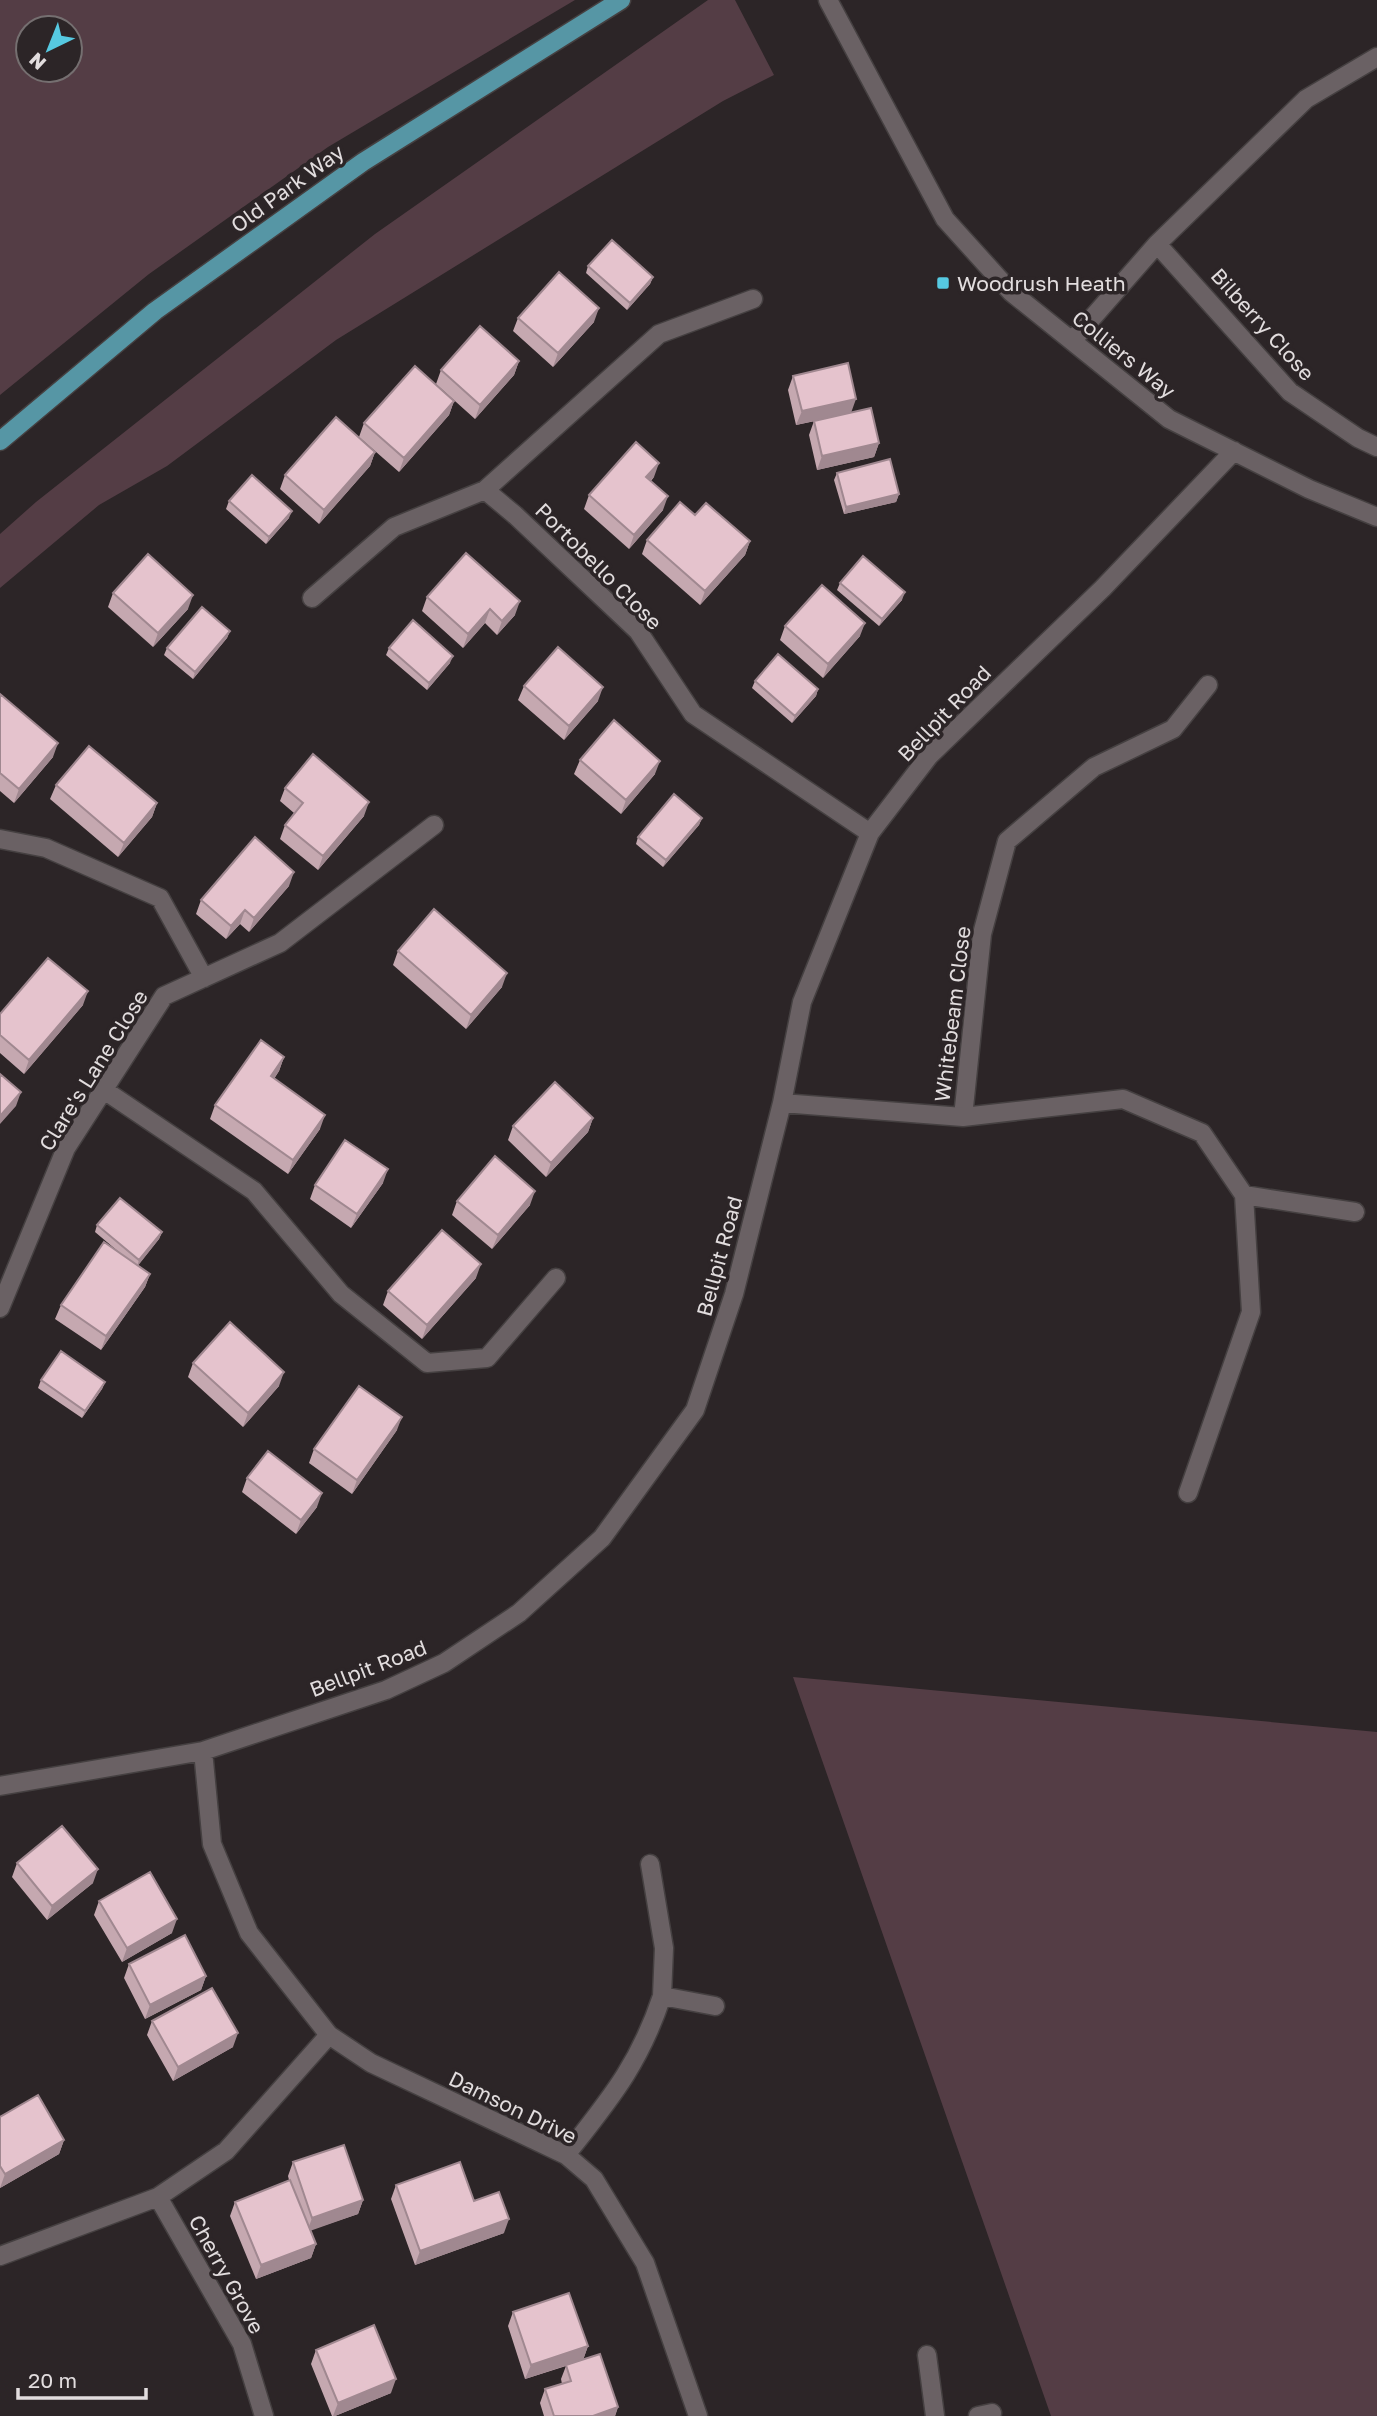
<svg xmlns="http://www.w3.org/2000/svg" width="1377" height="2416" font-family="'Golos Text',sans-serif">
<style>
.green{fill:#543d45;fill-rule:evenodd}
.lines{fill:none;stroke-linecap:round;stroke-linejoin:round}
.minor-casing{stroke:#454041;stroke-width:21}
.major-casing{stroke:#454041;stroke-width:21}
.minor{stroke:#6a6164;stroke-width:18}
.major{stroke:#5696a5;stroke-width:18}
.wall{fill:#c5a8b0}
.shaded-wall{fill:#a08890}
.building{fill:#e5c3cd;stroke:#a08890;stroke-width:2}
.poi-dot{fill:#56c9e1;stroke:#2c2527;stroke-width:2.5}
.labels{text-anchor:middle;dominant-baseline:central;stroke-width:7;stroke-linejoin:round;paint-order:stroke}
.street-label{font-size:21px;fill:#e2ddde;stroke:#2c2527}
.poi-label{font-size:21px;fill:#e2ddde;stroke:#2c2527;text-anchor:start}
</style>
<rect width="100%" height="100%" fill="#2c2527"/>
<path class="green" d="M0,0h575l-247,147 -179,127 -149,121zM28,28h42v42h-42z
M708,0h27l39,75 -51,26 -387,239 -169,126 -68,39 -99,83v-54l36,-32 339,-268z
M793,1677l584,55v684h-326z"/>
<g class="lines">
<defs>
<path id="minor" d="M828,0l117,219 66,73 158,127 140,70 68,28
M1157,244l133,148 68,46 19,9
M753,299l-94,35 -174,156 30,25 123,116 55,83 177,119
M1072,341l85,-97 149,-145 71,-42
M312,598l82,-71 91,-37
M0,839l46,9 114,50 44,80
M104,1090l150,101 87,103 86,69 60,-5 69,-80
M782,1103l181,14 160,-18 79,34 42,62 7,117 -63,181
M963,1117l19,-183 25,-93 87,-74 79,-38 35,-44
M1244,1195l111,17
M0,1308l66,-160 98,-152 116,-53 154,-118
M203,1751l9,93 37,89 80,102 42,28 195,92 28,24 51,84 53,153
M0,1786l203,-35 183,-61 58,-27 75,-50 83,-75 93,-128 39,-116 48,-191 20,-101 68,-169 59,-77 174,-168 131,-137
M650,1864l14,84 -2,48 53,10
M566,2155c44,-56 73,-90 96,-159
M158,2197l84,147 22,72
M0,2256l158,-59 68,-46 103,-116
M927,2355l8,61
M978,2416l14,-3"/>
<path id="major" d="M0,441l155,-130 208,-149 258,-162"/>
</defs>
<use href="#minor" class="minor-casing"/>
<use href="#major" class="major-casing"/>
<use href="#minor" class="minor"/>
<use href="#major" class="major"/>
</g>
<path class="wall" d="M588,266l65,11 -3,7 -23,26 -41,-37z
M518,318l76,4 -41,45 -40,-36z
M519,361l-5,14 -39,44 -39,-35 5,-14z
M793,376l58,37 28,30 -5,14 -57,13 -8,-35 5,-14 20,-4 -38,8 -8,-35z
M454,401l-5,14 -50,57 -40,-35 5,-14z
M375,452l-5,14 -51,58 -39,-35 5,-14z
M837,473l62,21 -3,8 -52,12 -10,-34z
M654,477l-3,4 12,29 -34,39 -45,-40 5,-14z
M229,501l60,17 -23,26 -40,-35z
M695,515l55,26 -5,14 -45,50 -58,-51 5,-14z
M840,583l62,17 -23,26 -42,-36z
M113,593l75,16 -35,38 -45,-40z
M427,597l88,18 -18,20 -12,-12 -22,25 -41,-37z
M785,626l75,10 -37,42 -43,-38z
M230,631l-3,7 -34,41 -29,-24 3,-7z
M389,648l61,15 -23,27 -41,-35z
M755,681l63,8 -2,7 -24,27 -40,-35z
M524,686l74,15 -34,39 -46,-40z
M0,694l53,63 -39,46 -14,-12z
M580,760l75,14 -34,40 -47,-40z
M56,785l101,18 -5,14 -34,40 -68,-58z
M285,788l79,28 -46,54 -38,-31 5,-14 9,-12 -14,-12z
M702,818l-3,7 -36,42 -27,-23 2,-7z
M289,886l-40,46 -9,-8 -14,15 -30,-25 5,-14z
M398,951l104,36 -36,42 -73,-64z
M83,1005l-59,69 -24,-21v-39z
M284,1057l-5,14 -5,8 46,50 -32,45 -78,-55 5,-14z
M593,1118l-5,14 -42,45 -38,-37 5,-14z
M383,1183l-32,45 -41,-29 5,-14z
M457,1201l73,4 -38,44 -40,-34z
M97,1225l65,7 -3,7 -21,26 12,9 -5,13 -44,63 -46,-31 6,-14 59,-52 -25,-21z
M476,1278l-54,61 -39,-34 5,-14z
M193,1363l86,23 -36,41 -55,-50z
M41,1380l64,2 -3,7 -20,29 -44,-30z
M397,1430l-45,64 -43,-31 5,-14z
M247,1478l70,29 -21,27 -54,-42z
M17,1863l76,20 -46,37 -35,-43z
M99,1901l73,32 -50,29 -28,-47z
M129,1964l77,12 -5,14 -56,29 -21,-41z
M152,2021l81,26 -60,34 -26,-46z
M0,2117l64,23 -5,14 -59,34z
M293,2162l70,38 -5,14 -48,16 6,14 -5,14 -55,21 -26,-63 5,-14 54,-22 -1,-4z
M396,2185l78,16 30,32 -89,32 -24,-66z
M513,2312l75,34 -5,14 35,47 -3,9h-71l-4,-13 5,-14 17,-5 -1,-5 5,-13 -41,13 -17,-53z
M316,2350l75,43 -56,23h-3l-21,-52z"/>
<path class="shaded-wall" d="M653,277l-3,7 -23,26 3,-7z
M599,308l-5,14 -41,45 5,-14z
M519,361l-5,14 -39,44 5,-14z
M856,399l-5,14 -55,12 6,-14z
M454,401l-5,14 -50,57 5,-14z
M879,443l-5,14 -57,13 5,-14z
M375,452l-5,14 -51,58 5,-14z
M659,463l-5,14 -13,14 5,-14z
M899,494l-3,8 -52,12 2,-7z
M668,496l-5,14 -34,39 5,-14z
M292,511l-3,7 -23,26 3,-7z
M750,541l-5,14 -45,50 5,-14z
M905,592l-3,8 -23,26 3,-7z
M193,595l-5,14 -35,38 5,-14z
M520,601l-5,14 -18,20 5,-14z
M490,609l-5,14 -22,25 5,-14z
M865,623l-5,13 -37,42 5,-14z
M230,631l-3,7 -34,41 2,-7z
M453,656l-3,7 -23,27 2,-7z
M603,687l-5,14 -34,39 5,-14z
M818,689l-2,7 -24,27 3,-7z
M58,743l-5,14 -39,46 5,-14z
M660,761l-5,13 -34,40 5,-14z
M369,802l-5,14 -46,54 5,-14z
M157,803l-5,14 -34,40 6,-14z
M702,818l-3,7 -36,42 3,-7z
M294,872l-5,14 -40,46 5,-14z
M245,910l-5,14 -14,15 5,-13z
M507,973l-5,14 -36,42 5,-14z
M88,991l-5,14 -59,69 5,-14z
M284,1057l-5,14 -13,19 5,-14z
M21,1092l-5,14 -16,18v-8z
M325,1115l-5,14 -32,45 5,-14z
M593,1118l-5,14 -42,45 5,-14z
M388,1169l-5,14 -32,45 6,-14z
M535,1191l-5,14 -38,44 6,-14z
M162,1232l-3,7 -22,28 2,-7z
M481,1264l-5,14 -54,61 5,-14z
M150,1274l-5,13 -44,63 5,-14z
M284,1372l-5,14 -36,41 5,-14z
M105,1382l-3,7 -20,29 3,-7z
M402,1417l-5,13 -45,64 5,-14z
M322,1493l-5,14 -21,27 5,-14z
M98,1869l-5,14 -46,37 5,-14z
M177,1919l-5,14 -50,29 5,-14z
M206,1976l-5,14 -56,29 5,-14z
M238,2033l-5,14 -60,34 5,-14z
M64,2140l-5,14 -59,34 5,-14z
M363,2200l-5,14 -51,18 5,-14z
M509,2219l-5,14 -89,32 5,-14z
M316,2244l-5,14 -55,21 5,-14z
M588,2346l-5,14 -58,19 6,-14z
M396,2379l-5,14 -56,23h-2l5,-13z
M618,2407l-3,9h-22z"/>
<path class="building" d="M612,240l41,37 -23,26 -42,-37z
M559,272l40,36 -41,45 -40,-35z
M480,326l39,35 -39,44 -39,-35z
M848,363l8,36 -54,12 -9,-35z
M415,366l39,35 -50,57 -40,-35z
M871,408l8,35 -57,13 -8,-35z
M336,417l39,35 -51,58 -39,-35z
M636,442l23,21 -13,14 22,19 -34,39 -45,-40z
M890,459l9,35 -53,13 -9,-34z
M252,475l40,36 -23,26 -40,-36z
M680,502l15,13 11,-12 44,38 -45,50 -58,-51z
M466,553l54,48 -18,20 -12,-12 -22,25 -41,-37z
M148,554l45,41 -35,38 -45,-40z
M863,556l42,36 -23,27 -42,-36z
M822,585l43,38 -37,41 -43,-38z
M202,607l28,24 -35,41 -28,-24z
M413,620l40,36 -24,27 -40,-35z
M558,647l45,40 -34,39 -45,-40z
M778,654l40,35 -23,27 -40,-35z
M0,694l58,49 -39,46 -19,-16z
M614,720l46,41 -34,39 -46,-40z
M89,746l68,57 -33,40 -68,-58z
M313,754l56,48 -46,54 -38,-31 18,-22 -18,-15z
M674,794l28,24 -36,42 -28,-23z
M255,837l39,35 -40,46 -9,-8 -14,16 -30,-26z
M434,909l73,64 -36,42 -73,-64z
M48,958l40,33 -59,69 -29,-25v-21z
M261,1040l23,17 -13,19 54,39 -32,45 -78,-55z
M0,1074l21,18 -21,24z
M555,1082l38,36 -42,45 -38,-37z
M345,1140l43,29 -31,45 -42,-29z
M495,1156l40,35 -37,44 -41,-34z
M120,1198l42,34 -23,28 -42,-35z
M442,1230l39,34 -54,61 -39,-34z
M104,1242l46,32 -44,62 -45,-31z
M230,1322l54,50 -36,41 -55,-50z
M61,1351l44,31 -20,29 -44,-31z
M359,1386l43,31 -45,63 -43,-31z
M268,1451l54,42 -21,27 -54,-42z
M62,1826l36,43 -46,37 -35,-43z
M150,1872l27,47 -50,29 -28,-47z
M185,1935l21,41 -56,29 -21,-41z
M212,1988l26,45 -60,34 -26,-46z
M38,2095l26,45 -59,34 -5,-8v-49z
M344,2145l19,55 -51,18 -19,-56z
M460,2162l14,39 25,-9 10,27 -89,32 -24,-66z
M290,2180l26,64 -55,21 -26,-63z
M569,2293l19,53 -57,19 -18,-53z
M374,2325l22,54 -58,24 -22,-53z
M600,2354l18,53 -25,9h-39l-9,-27 26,-8 -5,-16z"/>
<rect class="poi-dot" x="936" y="276" width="14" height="14" rx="3.5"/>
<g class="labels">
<g class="street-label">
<text transform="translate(287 188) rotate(-36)">Old Park Way</text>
<text transform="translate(1263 324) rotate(48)">Bilberry Close</text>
<text transform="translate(1124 354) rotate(39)">Colliers Way</text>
<text transform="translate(599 566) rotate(45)">Portobello Close</text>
<text transform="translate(944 713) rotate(-46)">Bellpit Road</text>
<text transform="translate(952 1014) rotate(-83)">Whitebeam Close</text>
<text transform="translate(93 1070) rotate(-58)">Clare's Lane Close</text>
<text transform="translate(719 1256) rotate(-75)">Bellpit Road</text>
<text transform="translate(368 1668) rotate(-21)">Bellpit Road</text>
<text transform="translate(513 2107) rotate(26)">Damson Drive</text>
<text transform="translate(227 2274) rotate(61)">Cherry Grove</text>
</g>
<g class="poi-label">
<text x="957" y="283">Woodrush Heath</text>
</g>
</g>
<g transform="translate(49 49) rotate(223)"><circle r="33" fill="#2c2527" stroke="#756f70" stroke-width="2"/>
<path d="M0-5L12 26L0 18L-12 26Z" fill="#56c9e1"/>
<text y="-10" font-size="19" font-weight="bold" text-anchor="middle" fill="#e2ddde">N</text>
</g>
<path d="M18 2388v10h128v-10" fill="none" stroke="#e2ddde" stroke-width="3.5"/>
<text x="28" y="2388" font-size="21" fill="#e2ddde" stroke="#2c2527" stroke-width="5" paint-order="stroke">20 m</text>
</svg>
